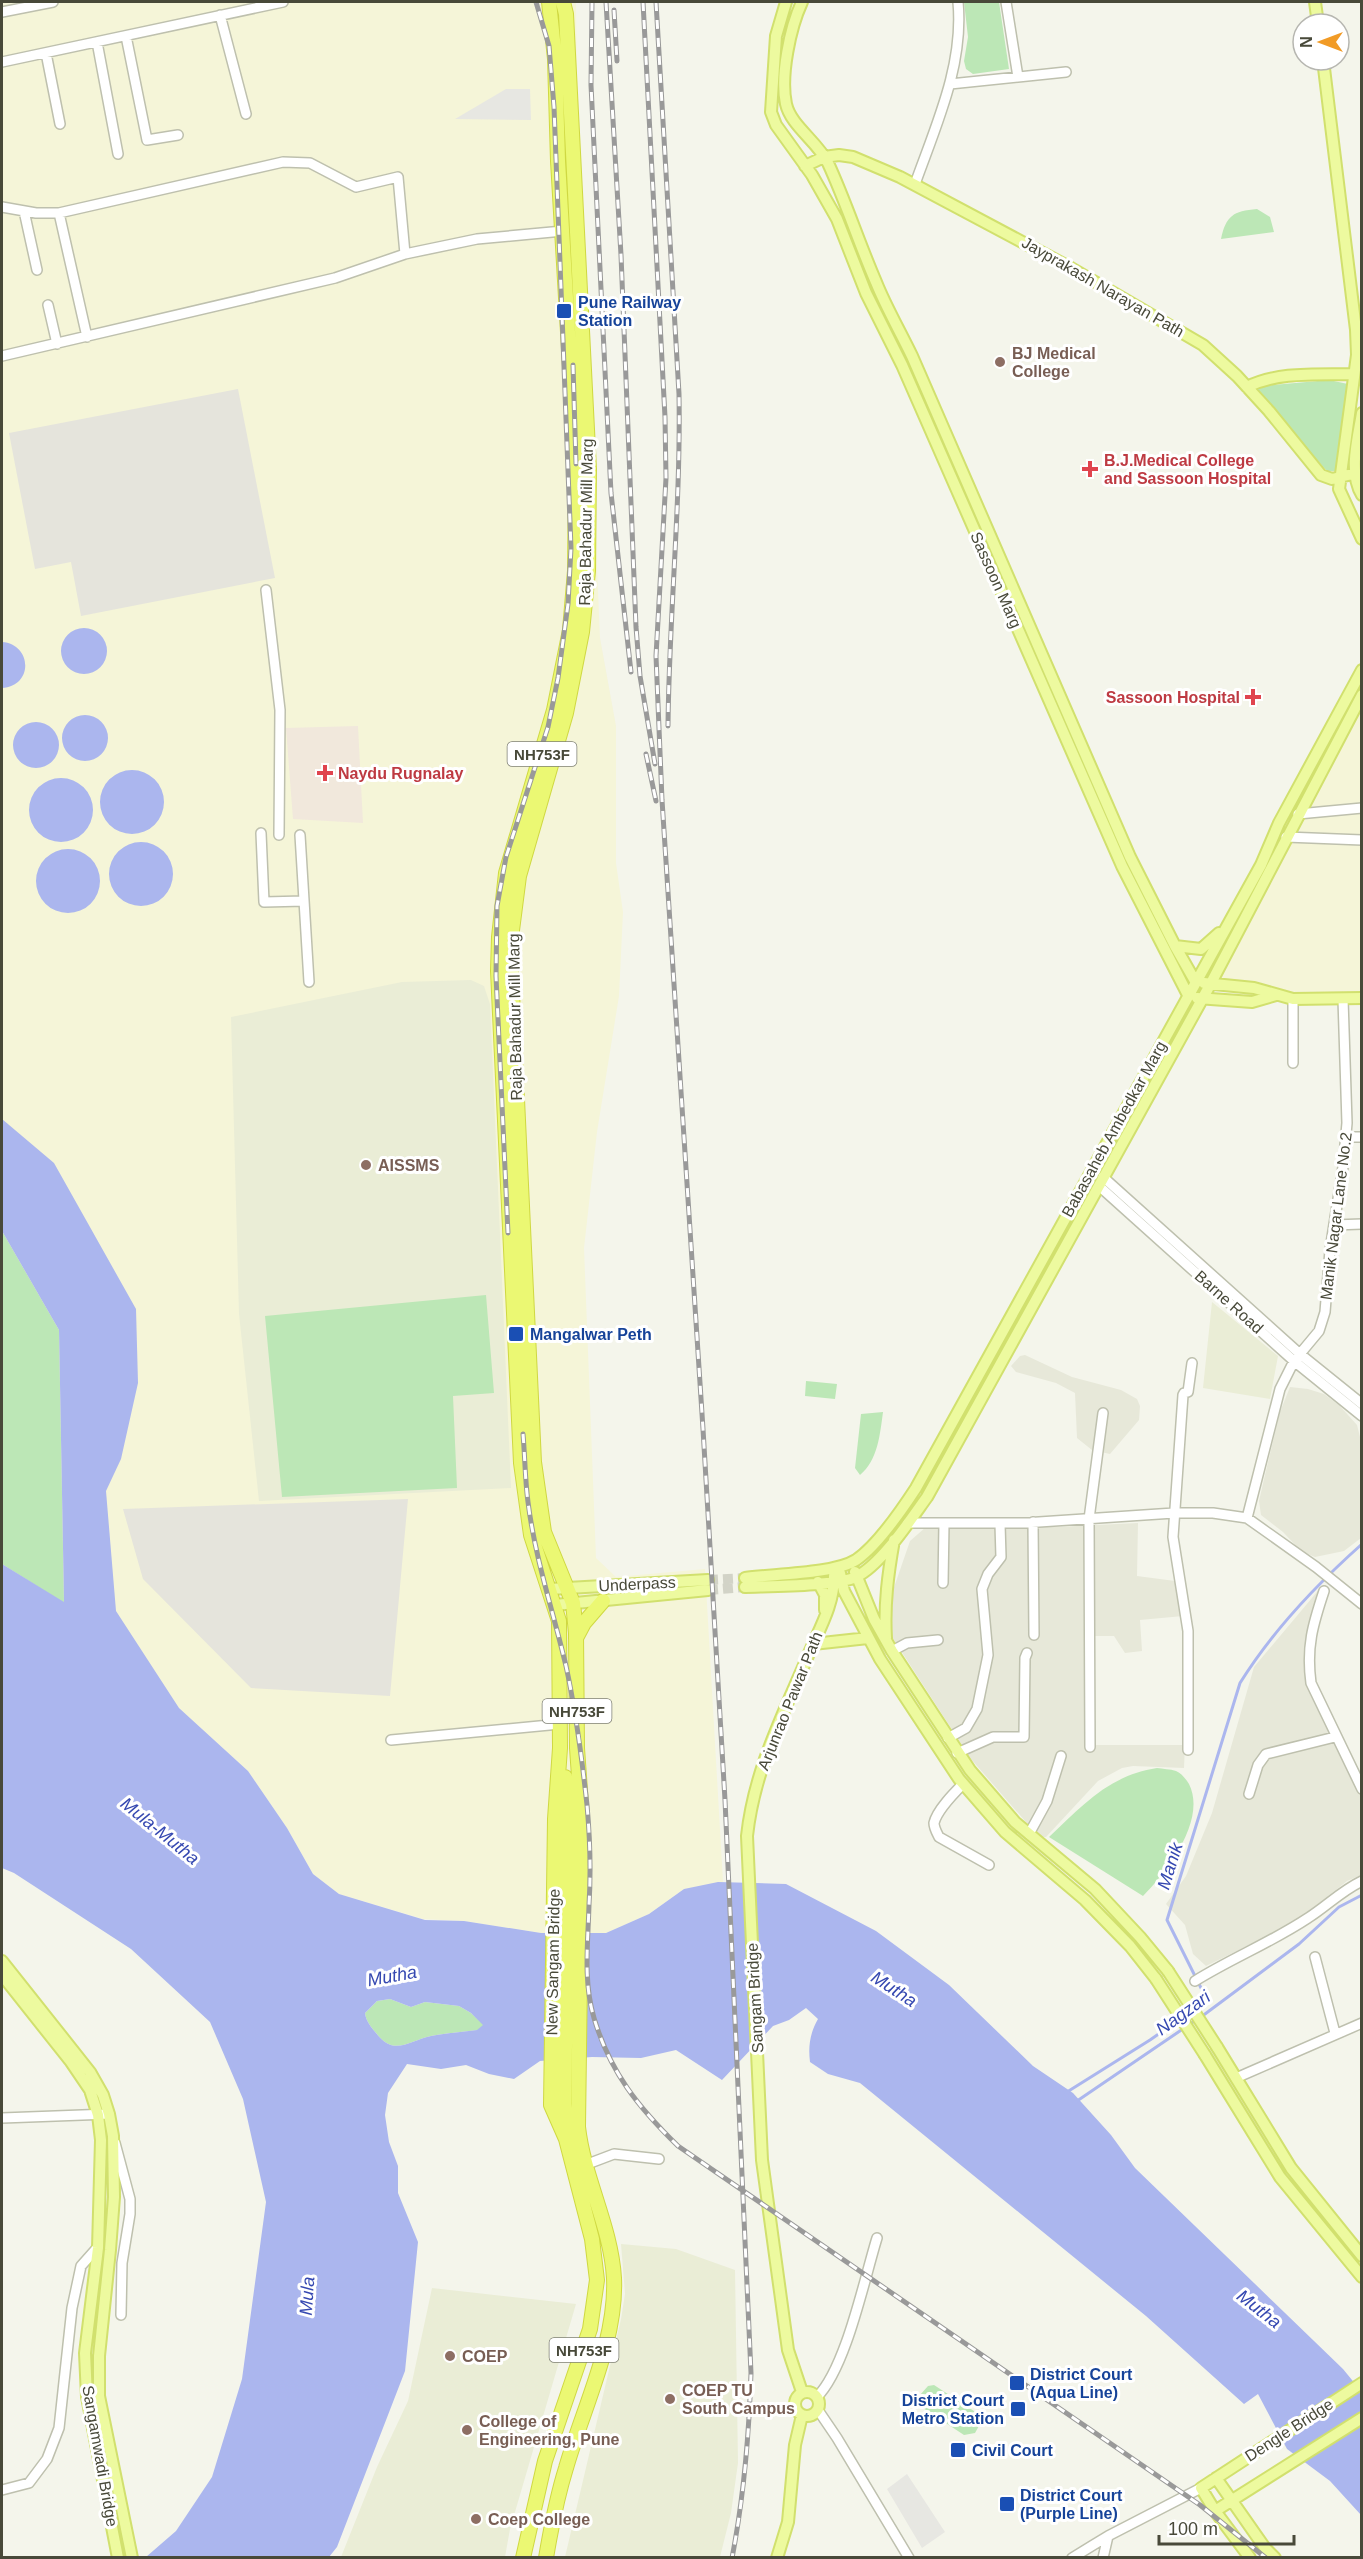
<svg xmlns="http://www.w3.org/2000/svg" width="1363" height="2559" font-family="Helvetica,sans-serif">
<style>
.residential{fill:#e7e8d9}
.commercial{fill:#f5f5d8}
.industrial{fill:#e5e4dc}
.education{fill:#eaedd6}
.medical{fill:#f1e8dc}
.green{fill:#bce7b6}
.parking{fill:#e7e7e2}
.water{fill:#abb6ee;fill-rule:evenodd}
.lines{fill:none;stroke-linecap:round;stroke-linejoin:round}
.stream{stroke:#abb6ee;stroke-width:3}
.major-tunnel{stroke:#d2d3c7;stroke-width:10;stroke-dasharray:10 5;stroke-linecap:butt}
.minor-casing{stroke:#bec0ae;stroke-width:12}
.major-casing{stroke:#d1e06e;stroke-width:14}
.highway-casing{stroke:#cfd842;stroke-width:16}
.minor{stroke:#fff;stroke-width:9}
.major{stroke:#edfa9f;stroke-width:10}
.highway{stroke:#ebf873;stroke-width:14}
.rail-casing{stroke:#999;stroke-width:5}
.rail{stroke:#fff;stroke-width:3;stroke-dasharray:9;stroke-linecap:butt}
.major-bridge-casing{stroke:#d1e06e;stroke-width:14;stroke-linecap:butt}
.major-bridge{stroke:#edfa9f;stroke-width:10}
.transit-dot{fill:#1a4fb4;stroke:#fff;stroke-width:2}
.education-dot{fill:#8d6e63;stroke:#fff;stroke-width:2}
.health-dot{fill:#e0444e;stroke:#fff;stroke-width:2}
.labels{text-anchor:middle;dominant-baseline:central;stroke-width:6;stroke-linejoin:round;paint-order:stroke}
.shield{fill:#fff;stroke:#7f8074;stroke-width:1.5}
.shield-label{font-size:15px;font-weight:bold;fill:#484939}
.street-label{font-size:16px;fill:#484939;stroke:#fff}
.transit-label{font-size:16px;font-weight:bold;fill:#164399;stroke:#fff;text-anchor:start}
.education-label{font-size:16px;font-weight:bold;fill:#785e54;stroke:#fff;text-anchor:start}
.health-label{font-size:16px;font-weight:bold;fill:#be3a42;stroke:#fff;text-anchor:start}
.water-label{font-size:18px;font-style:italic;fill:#3548b1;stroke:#fff}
</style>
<rect width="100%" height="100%" fill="#f4f5eb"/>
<path class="residential" d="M1025,1355l47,22 49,13 16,9 3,7 -1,14 -29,34 -18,-4 -15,-12 -2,-45 -19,-10 -40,-11 -5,-6 9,-10z
M1290,1387l18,2 16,5 15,11 18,20 5,20 -1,93 -17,13 -29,6 -14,-6 -18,-19 -22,-17 -2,-14 6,-26 15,-63z
M1138,1523l-1,53 38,5 8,35 -43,4 2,31 -17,2 -11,-17h-22l2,109h91l-1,23 -51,-2 -11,2 -24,13 -52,56h-7l-68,-78 -79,-122 -2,-38 20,-58 16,-14h130z
M1322,1586l2,1 -16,57 4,48 7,19 42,83v81l-14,6 -51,41 -90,44 -13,-12 -8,-29 -19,-21 20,-28 26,-63 42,-146z"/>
<path class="commercial" d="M2,2h574l1,89 23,547 16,88v137l7,49 -4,84 -22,136 -13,116 12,310 20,19 89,-8 18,313 -39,7 -35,25 -43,19h-65l-77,-12 -41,-2 -84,-25 -26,-20 -26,-46 -39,-57 -69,-63 -177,-118z
M1361,695v303l-45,1 -97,-18 9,-30z"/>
<path class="industrial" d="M238,389l37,189 -194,38 -10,-54 -36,7 -26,-136z
M408,1499l-18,197 -139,-8 -108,-109 -20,-70z"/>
<path class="education" d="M471,980l13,6 6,18 21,484 -252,13 -20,-187 -8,-297 171,-35z
M1212,1302l66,54 -8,43 -67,-11z
M621,2244l55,5 59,21 3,193 -7,50 -11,44h-155l56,-238 4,-25z
M432,2288l144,16 -66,225 -5,28h-164l36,-90 31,-66z"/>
<path class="medical" d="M358,726l5,97 -70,-4 -7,-91z"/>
<path class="green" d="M964,2h35l10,67 -36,5 -7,-5 -2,-8 4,-24z
M1257,209l13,8 4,15 -53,7c5,-23 12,-28 36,-30z
M1329,380l19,4 -9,87h-12l-73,-81 9,-4z
M2,1231l57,99 5,273 -62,-39z
M486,1295l8,98 -41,3 4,92 -175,9 -17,-181z
M806,1381l31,3 -2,15 -30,-3z
M883,1412c-3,22 -5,48 -23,63l-5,-7 6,-54z
M1157,1768c6,1 13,1 19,3 5,2 10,8 13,13 18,36 -22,88 -46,112l-94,-59c33,-31 60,-62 108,-69z
M390,1999l21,8 14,-5 34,4 12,7 13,12 -6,5c-16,2 -32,3 -47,6 -23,5 -37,21 -55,-3 -5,-6 -10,-12 -11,-20l12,-12z
M934,2385l43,28 3,11 -5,9 -11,2 -41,-27 -3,-5v-8l8,-9z"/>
<path class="parking" d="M506,89h24l1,31 -76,-1z
M907,2474l38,58 -23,16 -35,-59z"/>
<path class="water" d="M61 651a23 23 0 1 1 46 0a23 23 0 1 1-46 0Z
M2,642c30,2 32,44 0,46z
M62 738a23 23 0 1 1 46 0a23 23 0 1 1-46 0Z
M13 745a23 23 0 1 1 46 0a23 23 0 1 1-46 0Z
M100 802a32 32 0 1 1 64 0a32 32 0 1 1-64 0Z
M29 810a32 32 0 1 1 64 0a32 32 0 1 1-64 0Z
M109 874a32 32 0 1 1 64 0a32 32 0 1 1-64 0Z
M36 881a32 32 0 1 1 64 0a32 32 0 1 1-64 0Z
M2,1119l52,44 82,146 2,74 -17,76 -15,32 10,120 63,97 69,63 39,57 26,46 26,20 86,26 39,1 77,12h65l43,-19 35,-25 34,-7 68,2 90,47 73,54 84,81 40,27 38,42 24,33 208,201 18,22v124l-31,-34 -43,-32 -29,-55 -14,10 -98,-88 -286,-233 -32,-9 -18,-12c-2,-16 0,-29 8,-43l-12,-11 -17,12 -16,6 -51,54 -46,-30 -35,8 -49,-1 -52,4 -26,18 -25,-5 -23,-9 -25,4 -34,-5 -19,29 -3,22 4,27 9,24v27l20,49 -13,129 -68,176 -8,10h-183l30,-26 36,-54 30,-98 24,-177 -23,-103 -33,-77 -79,-73 -117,-76 -12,-5v-304l62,38 -5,-272 -57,-99zM390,1999l21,8 14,-5 34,4 12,7 12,12 -6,5c-15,2 -31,3 -46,6 -23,5 -37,21 -55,-3 -5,-6 -10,-12 -11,-20l12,-12z"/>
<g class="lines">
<path class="stream" d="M1195,2008l12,-8 -40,-80 73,-237c33,-53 76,-98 122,-139
M1201,2017l98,-73 40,-37 23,-12
M1067,2092l83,-52 40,-28
M1077,2101l119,-81"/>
<path class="major-tunnel" d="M708,1580l37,-2
M708,1590l37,-3"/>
<defs>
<path id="minor" d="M1006,2l12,75
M2,12l51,-10
M220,15l26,99
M126,36l21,104 31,-5
M97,42l21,112
M46,53l14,71
M2,62l281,-60
M950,84l116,-12
M915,184c21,-59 49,-119 43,-182
M2,207l34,6h23l224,-51 27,1 46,24 42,-10 7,77
M24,211l13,59
M59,213l28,124
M48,305l9,39
M2,356l333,-78 70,-24 72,-15 86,-8
M266,590l14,120 -1,125
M1298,814l64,-6
M261,833l3,69 40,-1
M300,835l9,147
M1286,837l76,3
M1293,999v64
M1346,1137h16
M1103,1177l197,177 62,50
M1099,1186l195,175 68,55
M1334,1225l28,-1
M1247,1518l33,-129 14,-28 25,-30 6,-19 5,-62 13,-83 4,-44 -4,-124
M1033,1522l1,113
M908,1523h116l150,-10h39l34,5 69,49 46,37
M943,1583l1,-59
M1324,1591c-11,33 -18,56 -13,92l51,106
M892,1651l15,-8 31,-3
M948,1738l18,-10 11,-19 11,-54 -6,-66 6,-15 13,-17 -1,-33
M391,1740l169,-16
M1090,1747l-1,-228 14,-106
M1188,1750v-119l-15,-94 10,-142 1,-2 4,-1 4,-29
M957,1753l36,-16h31l1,-79 2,-5
M963,1784c-9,9 -26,26 -29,39 0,5 3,10 5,14l50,28
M1249,1794l9,-29 8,-11 69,-17
M1029,1834l18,-33 14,-45
M1315,1957l20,76
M1195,1981c37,-23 77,-39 113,-63 19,-12 33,-27 54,-37
M1236,2078l126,-55
M2,2118l107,-4
M115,2143l15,56v15l-8,49 -1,52
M585,2165l29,-11 45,5
M817,2397c29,-29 47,-117 60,-159
M818,2410l19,28 72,120
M2,2490l27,-7 18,-24 12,-31 13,-120 9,-42 16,-18
M1072,2558l36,-22 93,-48
M1103,2558l5,-22"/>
<path id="major" d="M786,2l-10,34 -5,76 5,13 36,50 25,44 29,74 36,72 220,501 66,129
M802,2c-12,26 -22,74 -16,102 5,22 31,37 42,59 18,39 31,80 48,119 10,25 24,49 36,74l218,501 45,89 20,35
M1315,2l3,22
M1323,60l33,270 1,25 -18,134 23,50
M805,166l19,-9 15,-2 14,2 47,20 171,91 132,77 34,31 32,35 52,64 11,4 24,-6
M1247,387c32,-16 71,-12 107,-13
M1362,413c-4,25 -14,59 0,82
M1175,946l26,3 18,-16
M1204,983l50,5 39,11 69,-1
M1197,998l55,4 24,-7
M855,1572l19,47 18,32 78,119 45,52 80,67 45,48 28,34
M840,1573l4,18 36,68 79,120 46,53 80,68 45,46 26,33
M745,1578c28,-4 89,-4 111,-18 22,-15 45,-49 60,-72l345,-623 18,-42 83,-153
M818,1582l7,13v15
M745,1587c25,-1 92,-1 111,-10 25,-12 55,-58 71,-80l283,-512 152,-290
M550,1589l158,-9
M555,1605l153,-15
M886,1638c-2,-34 2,-64 8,-98
M813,1644l55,-6
M2,1961l88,111 13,23 6,19 4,22 1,61 -4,53 -11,106v40l33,162
M2,1975l69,87 19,28 8,25 3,25 -3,108 -13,105 2,44 31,161
M1217,2047l74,121 71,88
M1205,2055l75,122 82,100
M795 2404a12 12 0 1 1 24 0a12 12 0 1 1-24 0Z
M802,2392l-14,-42 -26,-190 -15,-324c7,-65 35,-119 60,-178 11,-27 27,-52 27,-82
M1216,2478l49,70 10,10
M1215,2511l147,-93
M777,2558l11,-36 7,-77 7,-30
M1250,2558l-35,-47 -14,-23 161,-105"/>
<path id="highway" d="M549,2l6,57 3,102 18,308 -1,102 -5,59 -16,80 -48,163 -7,64 -1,34 23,492 10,72 28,86 1,127 -5,71 -4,286 15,34
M576,1638l8,-15 19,-22
M523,2558l22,-97 45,-132 7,-49 -5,-41 -26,-100 -2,-35 5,-285 -4,-42
M546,2558c5,-30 11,-61 20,-90 17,-60 51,-127 48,-190 -3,-52 -30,-99 -36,-151l4,-308 -5,-71 -1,-115 -3,-30 -29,-71 -10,-70 -23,-491v-33l8,-62 47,-163 16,-81 6,-61 1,-102 -23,-455 -3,-12"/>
</defs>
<use href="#minor" class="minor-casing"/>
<use href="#major" class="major-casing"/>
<use href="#highway" class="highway-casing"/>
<use href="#minor" class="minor"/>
<use href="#major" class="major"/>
<use href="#highway" class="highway"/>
<defs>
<path id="rail" d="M592,2l-1,83 20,408 20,179
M606,2l15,253 15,372 4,49 15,88
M643,2l22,415 1,61 -10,178 6,144 41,629 22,371 26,573c-2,63 -7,123 -19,185
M656,2l23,392c2,111 -10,221 -11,332
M614,10l3,51
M573,365l3,99
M646,754l10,47
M508,1233l-12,-257 1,-70 9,-49 42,-130 10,-49 10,-74 3,-56 -17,-441 -5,-61 -13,-44
M523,1434c2,23 2,46 5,68 7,56 25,109 38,164 10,46 16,93 21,139 3,33 4,67 2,100 -1,38 -6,76 5,113 16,54 44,89 84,128l522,359 66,53"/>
</defs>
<use href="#rail" class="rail-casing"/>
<use href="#rail" class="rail"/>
<defs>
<path id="major-bridge" d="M1168,1971l49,76
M1156,1979l49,76"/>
</defs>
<use href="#major-bridge" class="major-bridge-casing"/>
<use href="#major-bridge" class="major-bridge"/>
</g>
<g class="transit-dot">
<rect x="556" y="303" width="16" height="16" rx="3"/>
<rect x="508" y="1326" width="16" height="16" rx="3"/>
<rect x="1009" y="2375" width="16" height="16" rx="3"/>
<rect x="1010" y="2401" width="16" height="16" rx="3"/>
<rect x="950" y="2442" width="16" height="16" rx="3"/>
<rect x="999" y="2496" width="16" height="16" rx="3"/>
</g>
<g class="education-dot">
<circle cx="1000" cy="362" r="6"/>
<circle cx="366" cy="1165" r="6"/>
<circle cx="450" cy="2356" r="6"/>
<circle cx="670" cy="2399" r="6"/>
<circle cx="467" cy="2430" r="6"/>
<circle cx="476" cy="2519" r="6"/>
</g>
<g class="health-dot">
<path d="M1087 460h6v6h6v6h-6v6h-6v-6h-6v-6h6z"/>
<path d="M1250 688h6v6h6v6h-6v6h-6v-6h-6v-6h6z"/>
<path d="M322 764h6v6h6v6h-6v6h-6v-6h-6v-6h6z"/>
</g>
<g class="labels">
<g class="shield">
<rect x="507.5" y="742" width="69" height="24" rx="4.5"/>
<rect x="542.5" y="1699" width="69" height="24" rx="4.5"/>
<rect x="549.5" y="2338" width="69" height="24" rx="4.5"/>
</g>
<g class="shield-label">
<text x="542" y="754">NH753F</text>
<text x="577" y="1711">NH753F</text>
<text x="584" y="2350">NH753F</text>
</g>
<g class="street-label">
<text transform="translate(1103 287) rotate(30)">Jayprakash Narayan Path</text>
<text transform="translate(586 522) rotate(-89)">Raja Bahadur Mill Marg</text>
<text transform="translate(996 580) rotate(66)">Sassoon Marg</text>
<text transform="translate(515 1017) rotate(-91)">Raja Bahadur Mill Marg</text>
<text transform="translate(1114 1129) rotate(-61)">Babasaheb Ambedkar Marg</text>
<text transform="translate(1336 1216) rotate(-83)">Manik Nagar Lane No.2</text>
<text transform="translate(1229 1302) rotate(42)">Barne Road</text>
<text transform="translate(637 1584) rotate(-3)">Underpass</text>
<text transform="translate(790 1701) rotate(-68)">Arjunrao Pawar Path</text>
<text transform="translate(553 1962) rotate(-89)">New Sangam Bridge</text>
<text transform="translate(755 1998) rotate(-93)">Sangam Bridge</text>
<text transform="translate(1289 2430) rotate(-33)">Dengle Bridge</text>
<text transform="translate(100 2456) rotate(80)">Sangamwadi Bridge</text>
</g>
<g class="transit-label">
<text x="578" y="302">Pune Railway<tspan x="578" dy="18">Station</tspan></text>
<text x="530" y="1334">Mangalwar Peth</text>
<text x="1030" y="2374">District Court<tspan x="1030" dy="18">(Aqua Line)</tspan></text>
<text x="1004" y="2400" text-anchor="end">District Court<tspan x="1004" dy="18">Metro Station</tspan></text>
<text x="972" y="2450">Civil Court</text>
<text x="1020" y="2495">District Court<tspan x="1020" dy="18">(Purple Line)</tspan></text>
</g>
<g class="education-label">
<text x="1012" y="353">BJ Medical<tspan x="1012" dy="18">College</tspan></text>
<text x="378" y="1165">AISSMS</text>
<text x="462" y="2356">COEP</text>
<text x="682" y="2390">COEP TU<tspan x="682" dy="18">South Campus</tspan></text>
<text x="479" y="2421">College of<tspan x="479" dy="18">Engineering, Pune</tspan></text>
<text x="488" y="2519">Coep College</text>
</g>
<g class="health-label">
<text x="1104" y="460">B.J.Medical College<tspan x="1104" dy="18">and Sassoon Hospital</tspan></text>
<text x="1240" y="697" text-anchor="end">Sassoon Hospital</text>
<text x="338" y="773">Naydu Rugnalay</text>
</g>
<g class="water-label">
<text transform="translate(160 1831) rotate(39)">Mula-Mutha</text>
<text transform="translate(1170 1866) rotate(-73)">Manik</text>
<text transform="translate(392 1976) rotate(-10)">Mutha</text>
<text transform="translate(894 1989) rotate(33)">Mutha</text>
<text transform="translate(1183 2013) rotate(-36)">Nagzari</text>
<text transform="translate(307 2296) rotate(-86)">Mula</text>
<text transform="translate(1259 2309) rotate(38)">Mutha</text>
</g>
</g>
<rect width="1363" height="2559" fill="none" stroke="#484939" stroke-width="6"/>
<g transform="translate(1321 42) rotate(270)"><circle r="28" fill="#ffffff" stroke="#b6b6b0" stroke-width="1.5"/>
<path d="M0-4.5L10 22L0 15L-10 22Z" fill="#f19b26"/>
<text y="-9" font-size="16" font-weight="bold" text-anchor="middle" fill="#484939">N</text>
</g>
<path d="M1159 2535v9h135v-9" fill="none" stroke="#484939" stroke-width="3"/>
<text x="1168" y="2535" font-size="18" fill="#484939" stroke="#ffffff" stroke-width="4.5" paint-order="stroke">100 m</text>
</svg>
